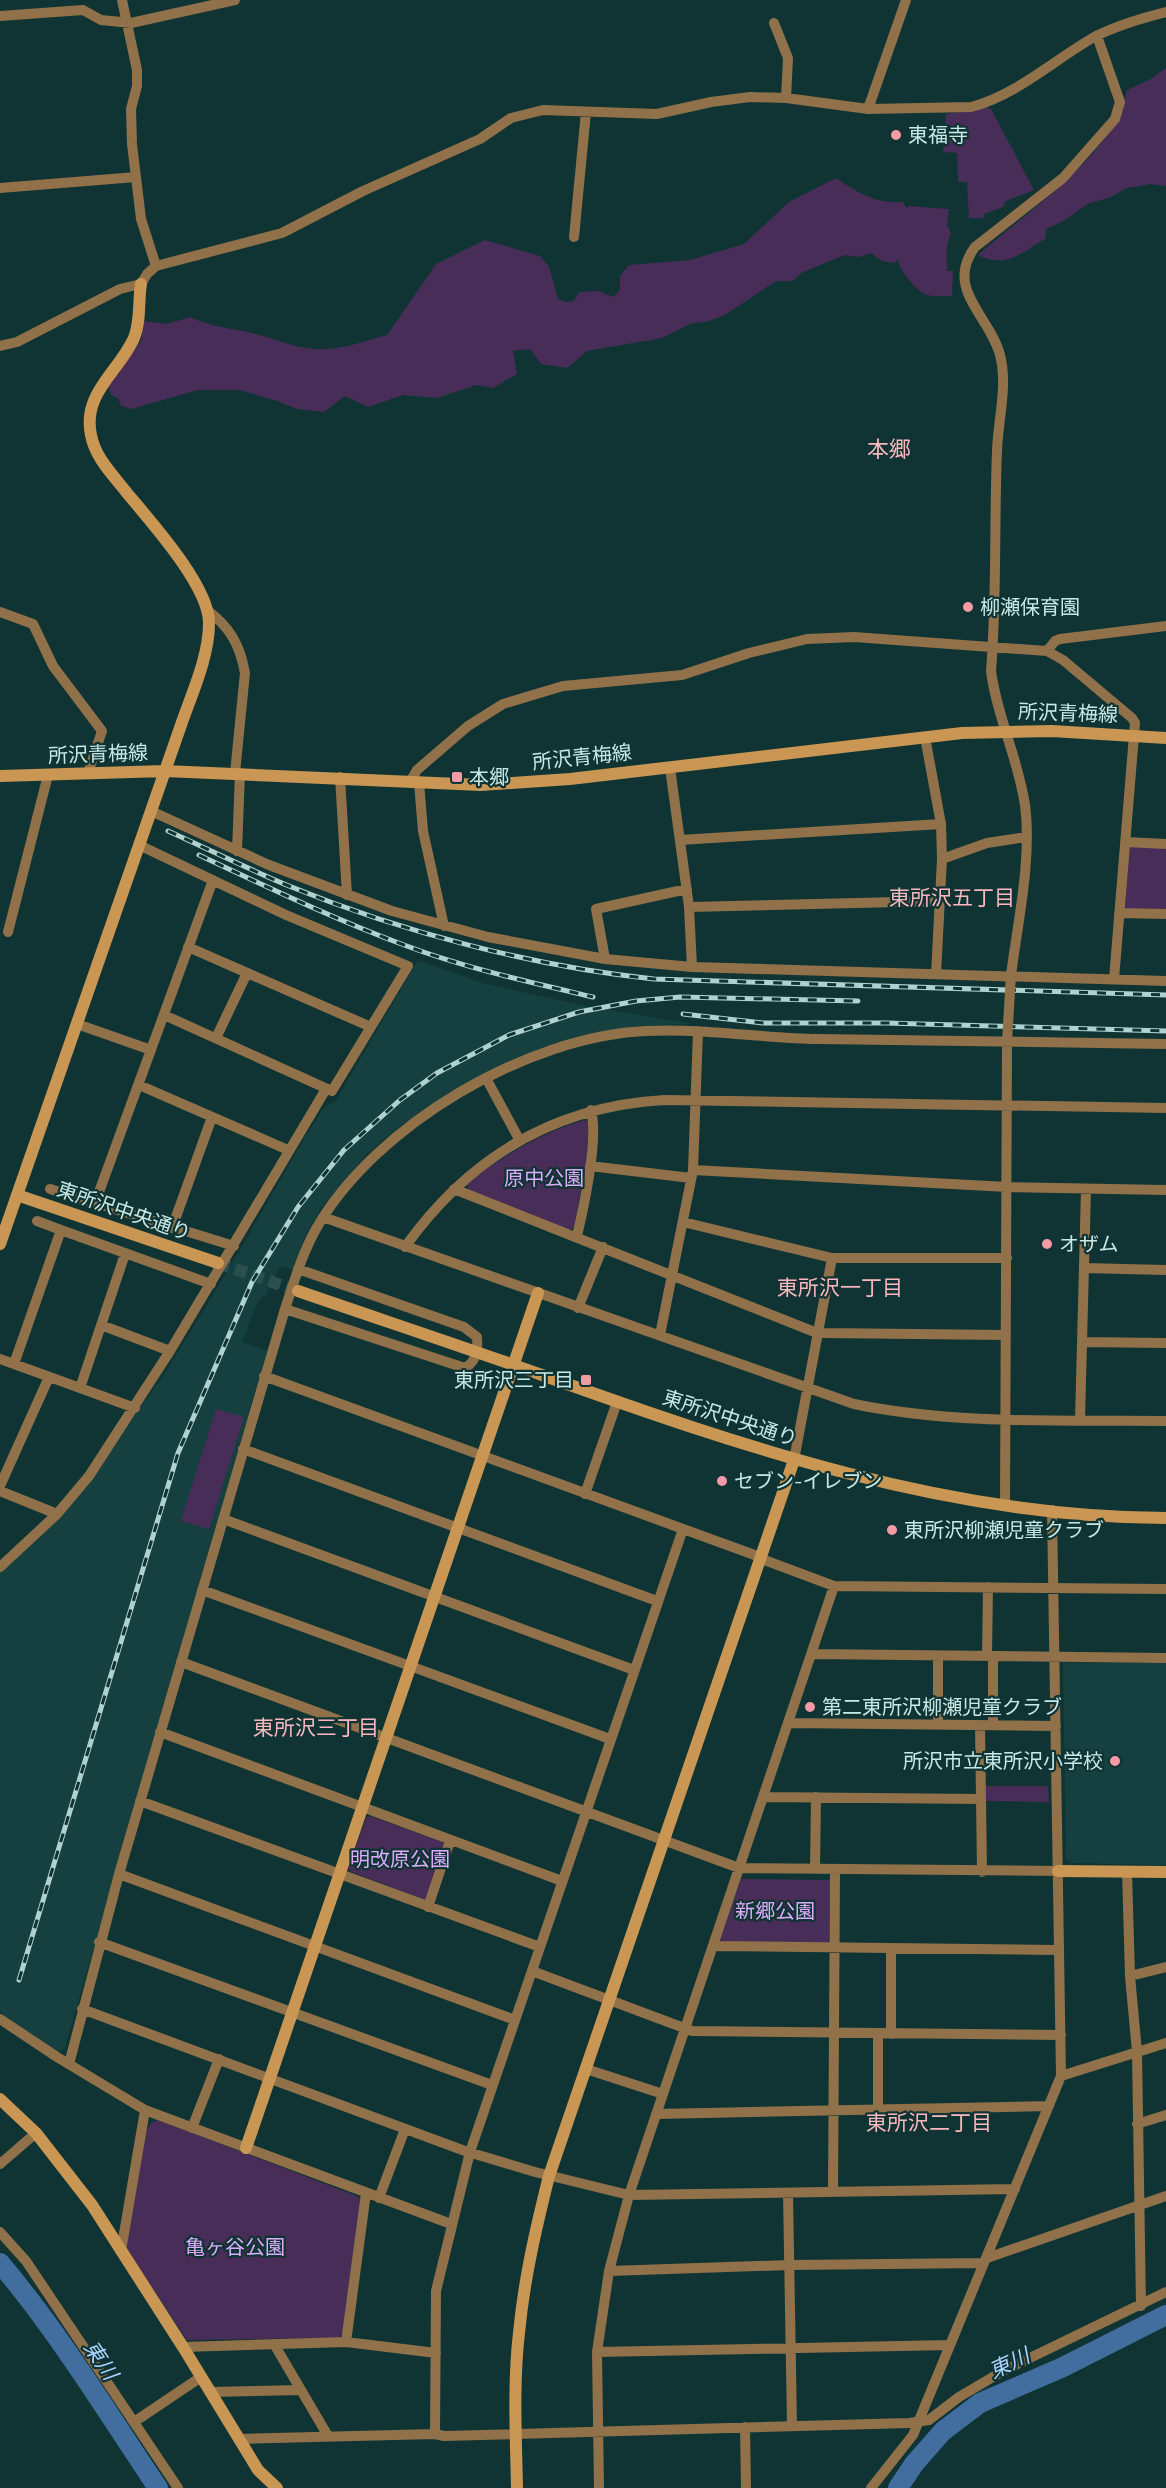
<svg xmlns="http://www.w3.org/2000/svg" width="1166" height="2488" font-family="Raleway,'Noto Sans JP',sans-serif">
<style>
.built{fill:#15403f}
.green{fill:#482d58}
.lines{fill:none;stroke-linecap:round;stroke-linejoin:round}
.river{stroke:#426e9f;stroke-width:20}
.secondary-tunnel{stroke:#2b4f4e;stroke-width:12;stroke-dasharray:12 6;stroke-linecap:butt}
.street{stroke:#907149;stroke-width:10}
.secondary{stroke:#c99654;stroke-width:12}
.rail-casing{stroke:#afd1cf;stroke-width:5}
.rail{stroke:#0f3433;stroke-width:3;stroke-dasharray:9;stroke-linecap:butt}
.street-bridge{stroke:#907149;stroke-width:10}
.poi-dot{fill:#f49aa5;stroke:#0f3433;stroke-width:2}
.labels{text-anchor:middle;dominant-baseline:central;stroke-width:4.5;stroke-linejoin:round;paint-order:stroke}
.poi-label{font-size:20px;fill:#c7e8e6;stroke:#0f3433;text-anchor:start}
.street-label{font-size:20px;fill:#c7e8e6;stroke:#0f3433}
.park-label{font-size:20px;fill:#dcabfb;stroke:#0f3433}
.neighbourhood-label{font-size:21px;fill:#fbb7be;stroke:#0f3433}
.water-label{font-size:21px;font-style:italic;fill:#acd3fe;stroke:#0f3433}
.quarter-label{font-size:22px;fill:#fbb7be;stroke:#0f3433}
</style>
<rect width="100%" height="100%" fill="#0f3433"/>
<path class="built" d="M418,960l64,23 99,22 112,19 -58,2 -59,12 -62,21 -49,25 -68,44 -33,29 -44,53 -17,32 -10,28 -12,-4 -11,18 -4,12 -3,-1 -6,9 -15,38 25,9 -202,696 -8,6 -57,-41v-440l127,-146 38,-53 61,-99 79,-137 20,-31 10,-4z
M1063,1663h103v202l-96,-2 -4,-4z"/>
<path class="green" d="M1166,68v118l-15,-2 -24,4 -18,10 -20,5 -24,17 -19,9 -1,10c-24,14 -39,30 -67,16 46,-41 139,-102 149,-165l22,-10z
M987,107l4,2 43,81 -28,11 -3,6 -19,7v4h-15l-2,-36h-9l-1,-29 -14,-1 3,-38z
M836,178c21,15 41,26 67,24l4,7 1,-3 41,3 -2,16 4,8c-6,12 -4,25 -4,38h6l-1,25c-8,0 -17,1 -25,-1 -10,-3 -29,-26 -29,-36l-4,4c-10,-1 -16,-3 -22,-10l-13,4 -14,-2 -44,18 -8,8h-17l-51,34 -19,7 -14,1 -30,15 -75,13 -20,17 -26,-4 -11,-15 -17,2 4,23 -24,14 -17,-3 -39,13 -34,-3 -35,12 -23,-11 -21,16 -27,-3 -17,-7 -40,-12h-42l-67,19 -10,-3 -3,-8 -7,-3 -3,-8 33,-46 3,-20 23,3 23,-7c21,10 41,11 62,16 21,5 42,15 63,16 24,2 49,-8 72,-14l49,-71 49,-24 55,16 9,11 9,32 9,3 7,-1 5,-9 19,-1 16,6 6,-8v-13l9,-11 61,-5 54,-16 45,-42z
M1133,845l33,2v64l-37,-1 -4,-3 4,-59z
M584,1120l5,3 -3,43 -12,61 -4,3 -101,-40 -2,-6c36,-29 73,-50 117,-64z
M216,1409l28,8 -35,112 -28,-8z
M986,1786h62l1,16 -63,-1z
M370,1816l75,27 -19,57 -74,-28 -4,-3 18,-51z
M741,1879l89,1 -1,63h-106l-3,-3z
M158,2120l196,75 6,4 -17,132 -4,7 -152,2 -61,-92 20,-117 5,-8z"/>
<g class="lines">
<path class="river" d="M0,2263c59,70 107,149 158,225
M898,2488l16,-24 29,-33 37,-28 81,-35 105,-53"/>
<path class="secondary-tunnel" d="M218,1263l80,28"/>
<path class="street" d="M122,0l15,70v16l-6,23 1,35 9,75 15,47
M0,16l83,-6 18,10 30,3 104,-23
M774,23l14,35 -2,40
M868,109l38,-109
M0,188l136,-11
M574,237l12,-125
M0,346l17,-4 103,-53 21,-5 6,-10 9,-8 126,-33 81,-42 117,-52 31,-21 32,-8 114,4 54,-12 39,-5 36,1 82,11 103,-2c46,-12 84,-48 125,-71 22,-11 46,-18 70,-24
M207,610c23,17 33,35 38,63l-10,100
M0,612l33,12 20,42 49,65 -14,42
M1047,651l8,-10 5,-2 106,-13
M925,737l16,87 1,35 -6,115
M670,768l19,139 3,60
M340,777l7,118
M410,782l7,-12 51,-44 35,-22 60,-18 119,-11 67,-22 58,-14 47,-2 193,14 16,9 69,58 3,5 -21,256
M419,783l4,48 21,95
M151,811l118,54 123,46 96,26 117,22 87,8 474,14
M680,840l261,-16
M1126,842l40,2
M139,845l147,70 122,51 -76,125 -168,-76
M237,851l3,-78
M942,859l45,-16 39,-6
M689,907l251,-6
M1119,913l47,1
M8,932l40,-157
M188,947l183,80
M605,959l-9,-50 91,-20
M1011,975c7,-54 21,-117 14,-170 -7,-47 -28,-88 -34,-134 6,-73 3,-147 6,-220 1,-31 11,-66 3,-96 -10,-39 -56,-66 -25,-108l88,-69 52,-59 5,-17 -23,-66
M77,1024l74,26
M216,1038l31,-65
M486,1078l34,63
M139,1085l149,65
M590,1166l101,12
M693,1170l314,17 159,3
M50,1189l184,57
M454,1189l358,142 11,2 183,2
M95,1203l118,-323
M323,1217l531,187c101,21 209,16 312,17
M37,1221l24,9
M683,1222l149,36h175
M172,1228l40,-111
M577,1236c7,-30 22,-96 14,-126
M405,1247c64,-90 150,-141 260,-147l501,8
M1084,1268l82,2
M578,1308l25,-61
M285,1309l180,59c12,-7 13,-19 12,-31l-13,-10 -166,-58
M101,1325l69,26
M660,1335l33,-165 5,-139
M1082,1342l84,1
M0,1359l135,49
M14,1364l47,-134 150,54
M264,1376l496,181
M80,1388l45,-134
M1080,1420l6,-231
M243,1449l414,152
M794,1460l38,-202
M0,1486l49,-109
M0,1491l57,23
M585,1494l32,-92
M1005,1504l2,-463
M223,1519l411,151
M759,1558l75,28 332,3
M0,1567l57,-53 32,-38 81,-125 156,-262
M202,1590l408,149
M813,1654l353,4
M987,1656l1,-69
M181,1662l558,206 319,3
M789,1723l267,3
M938,1725v-69
M980,1725l2,147
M993,1725v-69
M160,1732l402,149
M764,1797l217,2
M140,1801l400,146
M815,1869l1,-72
M1127,1872l3,104 7,76 4,254
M119,1874l396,146
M428,1907l22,-66
M99,1942l393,143
M713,1946l346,4
M532,1971l160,60 369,4
M1130,1976l36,-9
M82,2009l383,142 70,21 94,23 386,-6
M0,2019l57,38 88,53 306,114
M878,2034v75
M891,2034v-85
M69,2064l50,-190 166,-565c9,-27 17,-55 31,-80 59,-104 212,-193 330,-198 57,-3 114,7 172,8 116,1 232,3 348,5
M586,2069l77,25
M1061,2076l105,-33
M656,2114l393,-8
M1137,2124l29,-9
M192,2128l27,-69
M0,2164l36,-31
M833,2191l2,-321
M788,2193l4,232
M379,2198l26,-69
M0,2232l26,29 152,227
M121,2251l24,-141
M987,2258l179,-62
M609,2271l181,-6 194,-2
M346,2342l20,-149
M274,2344l54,92
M183,2347l163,-5 90,11
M597,2352l353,-7
M210,2392l91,-2
M134,2422l67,-45
M745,2427l1,61
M435,2434l1,-143 34,-139 213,-623
M239,2439l196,-5 9,2 465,-13 20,-3 30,-23 44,-26 163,-79
M599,2488l-2,-136 12,-81 20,-76 205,-609
M871,2488l42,-53 148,-359 -9,-566"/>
<path class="secondary" d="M0,776l165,-5 316,14 89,-6 392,-46 90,-2 114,7
M17,1195l201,68
M0,1244l181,-519c11,-32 28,-68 28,-102 0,-37 -58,-101 -82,-130 -13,-17 -32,-35 -36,-58 -9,-42 28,-63 43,-97 7,-17 4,-36 7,-54
M298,1291c81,28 163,55 244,84 201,72 408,143 624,143
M1058,1871l108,1
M0,2099l36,34 56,72 91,142 75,123 19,18
M246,2148l292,-855
M517,2488c-1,-51 -4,-104 2,-155 5,-54 17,-105 30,-157l245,-716"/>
<defs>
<path id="rail" d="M168,831c40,18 80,38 121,55 113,46 242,80 365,93l512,16
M199,855c68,32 135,64 205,90 61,23 125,37 189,52
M683,1014l80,9h123l280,8
M19,1980l159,-527 74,-171 46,-75 46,-57 56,-50 37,-27 72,-38 70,-23 57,-11 44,-4 178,4"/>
</defs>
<use href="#rail" class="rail-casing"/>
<use href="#rail" class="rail"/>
<path class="street-bridge" d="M1007,1041l4,-66"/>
</g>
<g class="poi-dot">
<circle cx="896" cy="135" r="6"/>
<circle cx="968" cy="607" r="6"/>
<rect x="451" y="771" width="12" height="12" rx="3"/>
<circle cx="1047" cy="1244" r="6"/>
<rect x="580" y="1374" width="12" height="12" rx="3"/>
<circle cx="722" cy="1481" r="6"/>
<circle cx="892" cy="1530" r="6"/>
<circle cx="810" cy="1707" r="6"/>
<circle cx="1115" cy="1761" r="6"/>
</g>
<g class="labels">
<g class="poi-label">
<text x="908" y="135">東福寺</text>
<text x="980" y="607">柳瀬保育園</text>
<text x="469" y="777">本郷</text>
<text x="1059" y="1244">オザム</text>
<text x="574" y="1380" text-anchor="end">東所沢三丁目</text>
<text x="734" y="1481">セブン-イレブン</text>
<text x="904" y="1530">東所沢柳瀬児童クラブ</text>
<text x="822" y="1707">第二東所沢柳瀬児童クラブ</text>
<text x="1103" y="1761" text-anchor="end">所沢市立東所沢小学校</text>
</g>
<g class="street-label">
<text transform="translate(1068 713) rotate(2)">所沢青梅線</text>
<text transform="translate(98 754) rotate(-2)">所沢青梅線</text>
<text transform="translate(582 757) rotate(-6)">所沢青梅線</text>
<text transform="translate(124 1211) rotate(19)">東所沢中央通り</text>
<text transform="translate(730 1418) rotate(18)">東所沢中央通り</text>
</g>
<g class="park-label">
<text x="544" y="1178">原中公園</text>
<text x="400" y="1859">明改原公園</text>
<text x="775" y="1911">新郷公園</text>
<text x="235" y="2247">亀ヶ谷公園</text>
</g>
<g class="neighbourhood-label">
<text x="952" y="897">東所沢五丁目</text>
<text x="840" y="1287">東所沢一丁目</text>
<text x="316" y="1727">東所沢三丁目</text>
<text x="929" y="2122">東所沢二丁目</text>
</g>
<g class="water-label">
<text transform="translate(101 2360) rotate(56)">東川</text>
<text transform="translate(1009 2363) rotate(-25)">東川</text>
</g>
<g class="quarter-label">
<text x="889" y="449">本郷</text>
</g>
</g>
</svg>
